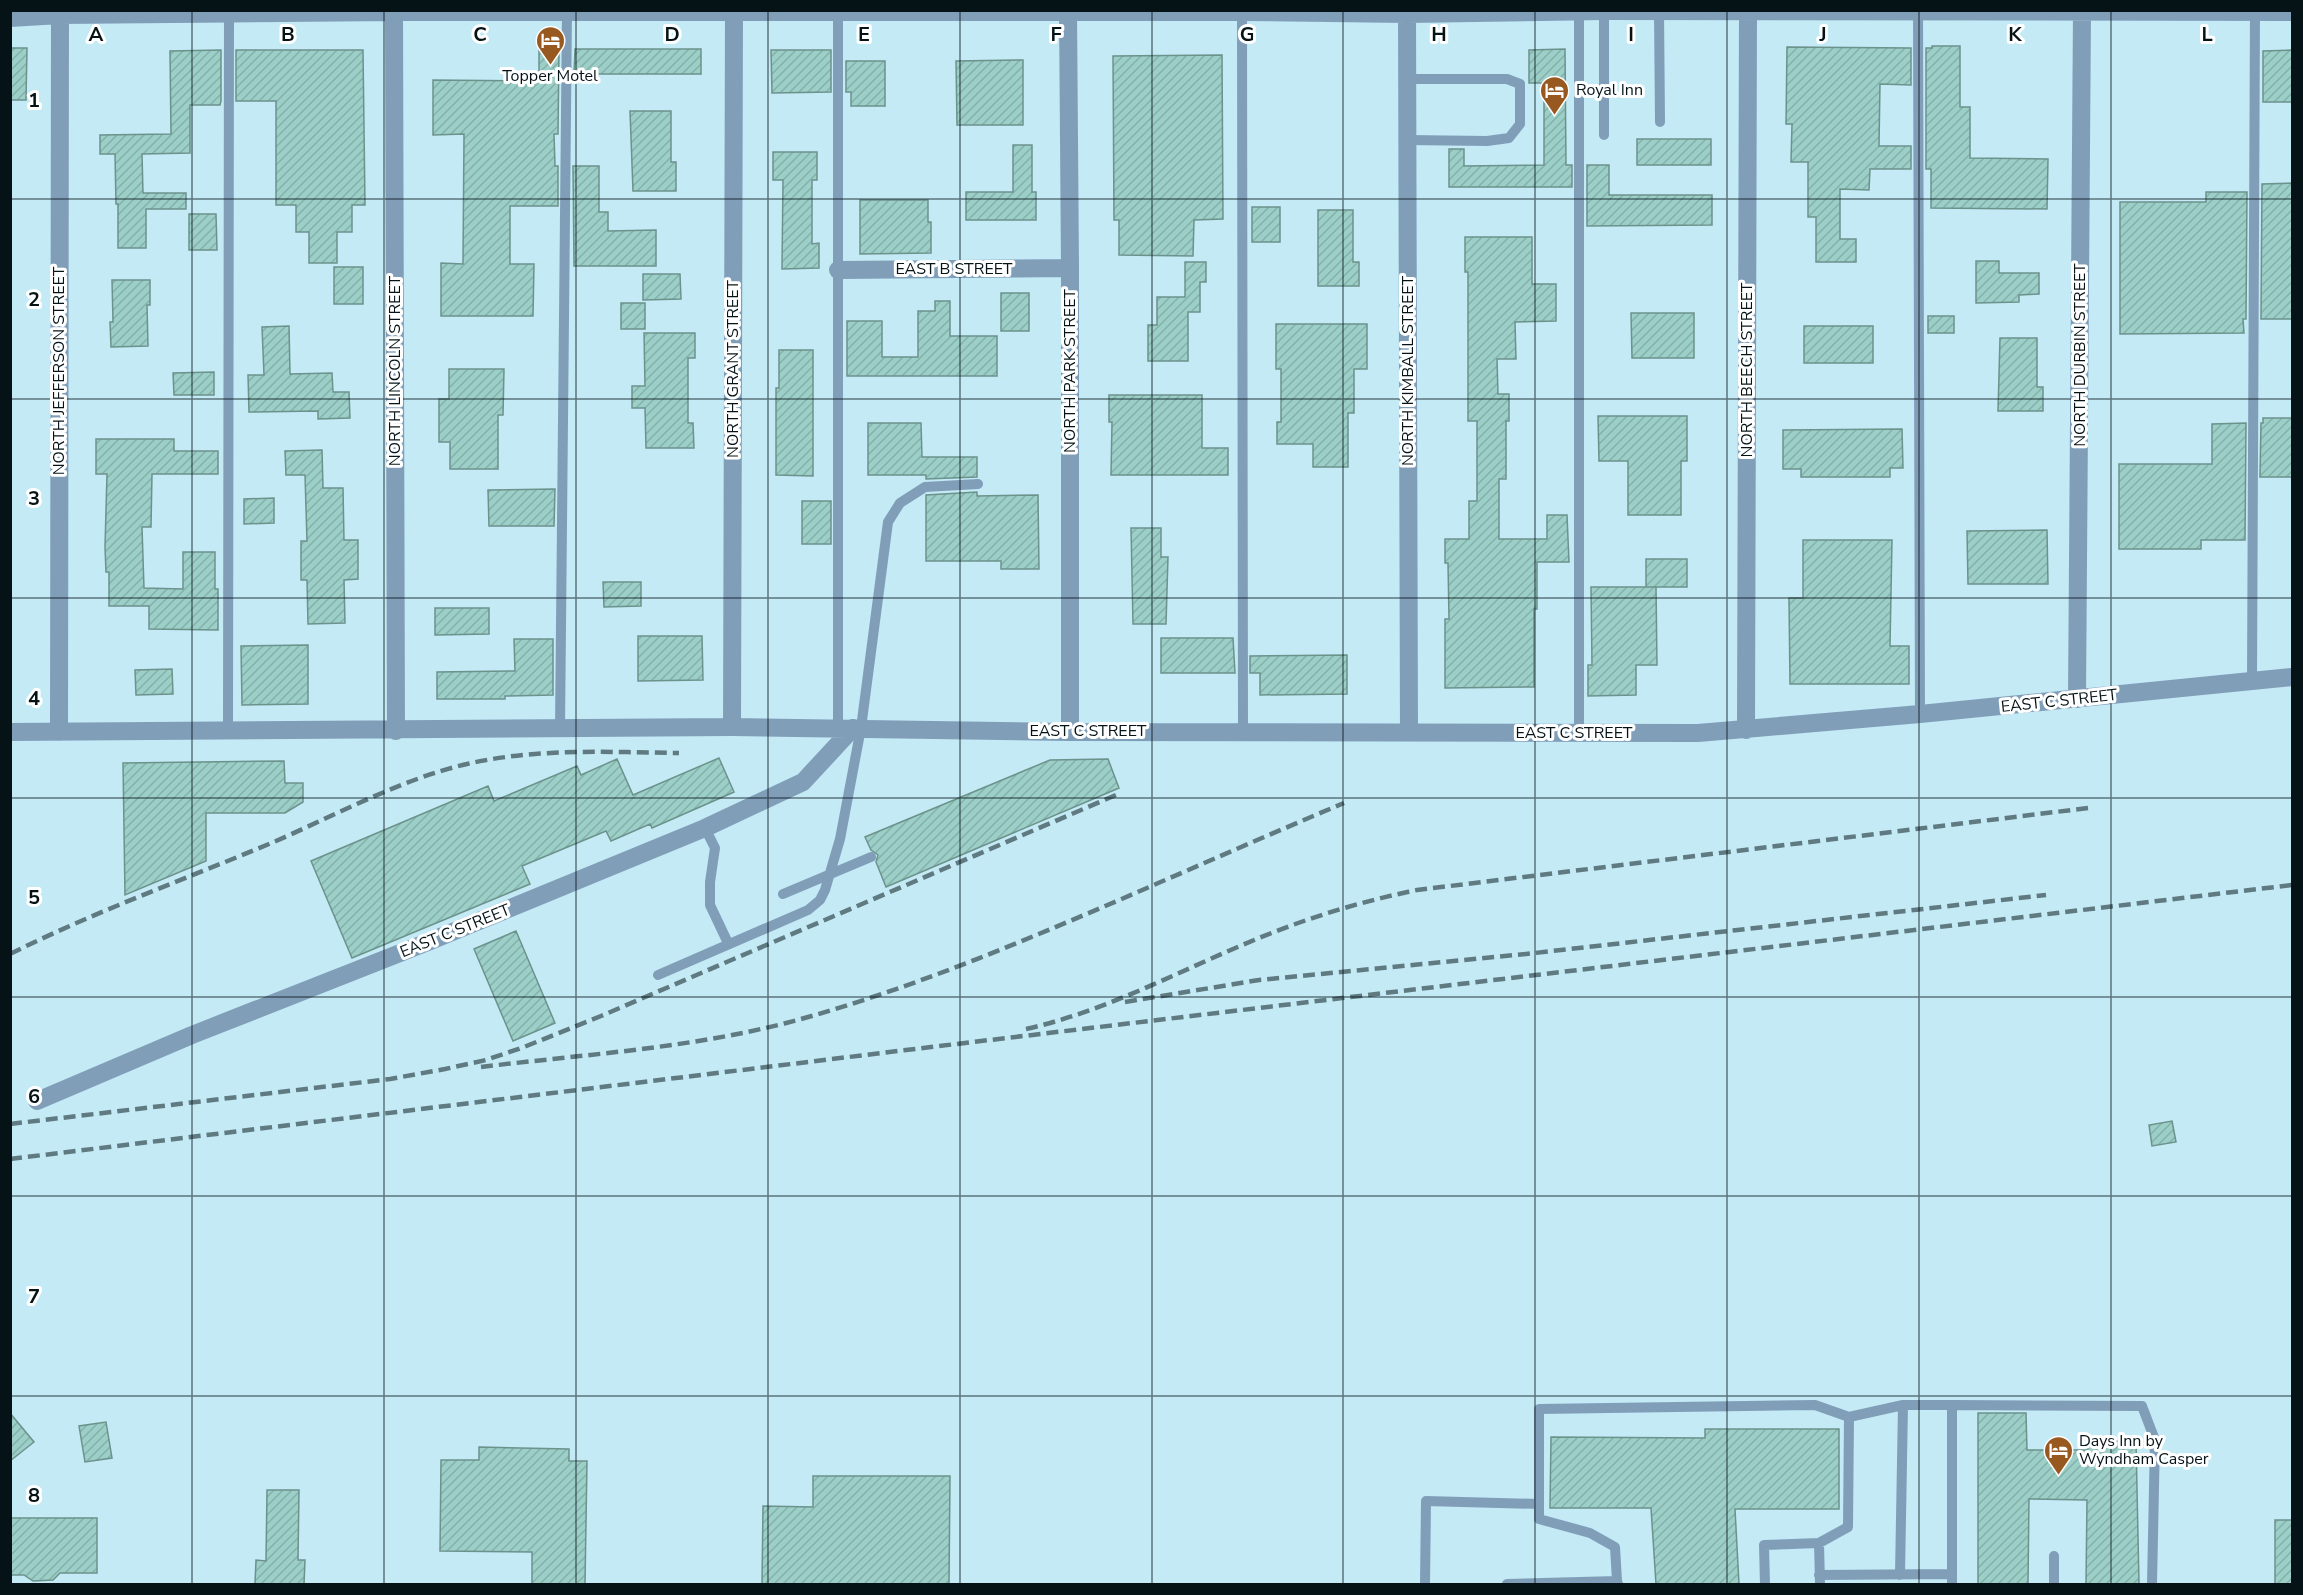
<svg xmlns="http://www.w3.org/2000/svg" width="2303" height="1595" font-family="'Nunito Sans',sans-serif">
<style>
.building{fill:url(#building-hatch);stroke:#6c928c;stroke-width:1.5}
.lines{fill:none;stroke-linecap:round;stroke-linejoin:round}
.service{stroke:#819eb9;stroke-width:10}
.minor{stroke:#819eb9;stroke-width:18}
.rail{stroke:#607a81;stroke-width:4.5;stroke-dasharray:12 6;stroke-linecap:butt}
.grid{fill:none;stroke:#051317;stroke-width:1.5;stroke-opacity:0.55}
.labels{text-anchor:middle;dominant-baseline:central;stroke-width:6;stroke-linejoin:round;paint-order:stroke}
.poi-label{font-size:16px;fill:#051317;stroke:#fff;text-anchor:start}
.street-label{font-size:16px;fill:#051317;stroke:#fff}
.grid-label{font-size:20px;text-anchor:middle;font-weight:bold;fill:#051317;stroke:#fff;stroke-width:6;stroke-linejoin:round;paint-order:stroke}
</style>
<defs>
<pattern id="building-hatch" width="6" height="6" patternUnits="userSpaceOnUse" patternTransform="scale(1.5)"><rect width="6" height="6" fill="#9bcfc7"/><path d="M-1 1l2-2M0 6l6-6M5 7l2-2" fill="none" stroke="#84b1aa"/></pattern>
</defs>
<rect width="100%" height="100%" fill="#c3eaf5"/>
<path class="building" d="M1932,46h28v61h10v51l78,1 -1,50 -116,-1v-39h-5v-121h6z
M1787,47l124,1v37l-31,-1 -1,62h32v23h-41l-1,21 -29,-1v50h16v23h-40v-45h-8v-55h-17l1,-38h-6z
M10,48h17l-1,52h-16z
M575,49h126v25h-127z
M1565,49l1,116h6v22h-123v-38h15v17l80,-1v-82h-15v-33z
M221,50v51l-1,4h-30v48l-48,1 1,39h43v16h-40v39h-28v-44h-2l-1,-50h-15v-19l71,-1 -1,-83z
M236,50h127l2,155h-13v27h-15v31h-28v-31h-13v-27h-20v-104h-40z
M539,50h20l-1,84h-4l1,32h3v40h-48v58h24l-1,52h-92v-53l22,1 1,-130 -31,1v-55l106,1z
M771,50h60v42l-59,1z
M2292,50v52h-29v-51z
M1222,55l1,164 -29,1 -1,36 -74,-1v-35h-5l-1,-164z
M1023,60v65h-66l-1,-64z
M846,61h39v45h-34v-14h-5z
M630,111h41v51h5v29h-43z
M1637,139h74v26h-74z
M1013,145h19v47h4v28h-70v-28h47z
M773,152h44v28h-5v64l7,-1v25l-37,1 1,-89h-10z
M1587,165h22v30h103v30l-125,1z
M573,166h26v46h9v19l48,-1v36h-82z
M2292,183v136h-31l1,-135z
M2206,192h41l-1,127h-3l1,14 -124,1v-132h86z
M860,200h68v22h3v31l-71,1z
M1252,207h28v35h-28z
M1318,210h35v52h6v24h-41z
M189,214h27l1,36h-28z
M1465,237h67v47h24v37l-41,1 1,37h-19l1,35h11v27h-3v58h-7v60h48v-24h20l2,47h-32v47h-3v78l-89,1v-69h4l-1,-56h-3v-24h24v-38h8v-80h-9v-149h-3z
M1976,261h23v12h40v21l-20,1v7l-43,1z
M1185,262h21v20h-6v30h-12v49h-40v-36h9v-28h28z
M334,267h29v37h-29z
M643,274h37l1,25 -38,1z
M112,280h38v25h-3l1,41 -37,1 -1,-25h3z
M1001,293h28v38h-28z
M935,301h15v35h47v40h-150v-55h35v36h36v-46h17z
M621,303h24v26h-24z
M1631,313h63v45h-62z
M1928,316h26v17h-26z
M1276,324h91v45h-13v44h-6v54h-35v-23h-36v-22h4v-53h-5z
M289,326l1,48 42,-1 1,19h16l1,26 -32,1v-8l-69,1 -1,-37h16l-2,-48z
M1804,326h69v37h-69z
M644,333h51v25h-7v65h5l1,25h-48l-1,-40h-13v-22h13z
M2000,338h37v49h6v24h-45z
M779,350h34v126l-37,-1v-87h3z
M449,369h55l-1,46h-5v54h-48v-27h-11v-43h10z
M214,372v23h-40l-1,-22z
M1109,395h93v53h26v27h-117l1,-53h-3z
M1598,416h89v45h-6v54h-53v-54h-29z
M2263,418h29v59h-32l1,-54h2z
M868,423h53l1,34h55v20l-51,2v-4h-58z
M2246,423l-1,117h-44v9h-82v-85h93v-40z
M1902,429l1,39h-13v9h-89v-8h-18v-39z
M96,439h78v12h44v23h-66l-1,53h-9l2,61 39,1v-37h32v37h3v41l-69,-1v-23h-40v-34h-3l-1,-25 2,-73h-11z
M322,450l1,38h20l1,52h14v39l-14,1 1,43 -37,1 -1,-44h-6v-39h6l-2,-66h-19l-1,-24z
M555,489l-1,37h-65l-1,-36z
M977,492v4l61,-1 1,74h-38v-8h-75v-66z
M274,498v25l-30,1v-25z
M802,501h29v43h-29z
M1131,528h30v29h7l-2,67h-33z
M2047,530l1,54h-80l-1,-53z
M1803,540h89l-2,106h19v38h-119l-1,-86h14z
M1646,559h41v28h-41z
M603,582h38v24l-37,1z
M1591,587h65l1,78h-21v30l-48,1v-31h4z
M435,608h54v26l-54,1z
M638,636h64l1,44 -65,1z
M1161,638h72l2,35h-74z
M514,639h39v56l-48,1v3h-68v-27l78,-1z
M308,645v59l-66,1 -1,-59z
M1347,655v39l-87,1v-22h-10v-17z
M172,669l1,25 -37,1 -1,-25z
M719,758l15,34 -82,36 -2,-4 -39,17 -5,-10 -84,35 8,18 -178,74 -41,-97 177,-75 6,15 83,-35 4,9 36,-16 16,36z
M1108,759l11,29 -233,99 -10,-25 2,-7 -7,-5 -6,-13 185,-77z
M284,761l1,22h18v19l-18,11h-79v48l-81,34 -2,-132z
M516,931l39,92 -42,18 -39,-92z
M2172,1121l4,21 -24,4 -3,-21z
M10,1413l24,29 -24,19z
M1978,1413h48l1,37h60l2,-9h47l3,143h-53l1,-84 -58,-1 -1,85h-50z
M106,1422l6,36 -27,4 -6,-36z
M1705,1429h134v80h-104l4,75h-83l-5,-76h-101l1,-71 154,1z
M479,1447l90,2v12h18l-2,123h-53v-32l-92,-1 1,-91h38z
M813,1476h137l-1,108h-187l1,-78 50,1z
M267,1490h32l-1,70h7l-1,24h-49l1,-24 10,1z
M10,1518h87v55h-37l-7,7 -20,1 -9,-6h-14z
M2275,1520h17v64h-17z"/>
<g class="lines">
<path class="service" d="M1242,10l1,721
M1918,10l2,704
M1604,11v124
M1659,11l1,111
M1407,79h100l13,5v40l-11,14 -22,3 -80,-1
M2252,682l3,-672
M838,728v-718
M560,729l7,-719
M228,730l1,-720
M1579,733v-723
M705,828l10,20 -5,34v23l18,38
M783,894l88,-37
M658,975l150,-65 12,-10 5,-10 15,-51 21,-111 27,-206 12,-19 25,-16 53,-3
M1952,1405l190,1 13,34 -3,144
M1849,1417l54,-12
M1819,1575l133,-1v10
M1900,1575l3,-170h49v169
M1617,1581l-2,-34 -25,-14 -51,-14v-110l276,-4 34,12 -1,110 -29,16
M1425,1584l1,-83 113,3
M1507,1584l110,-3 1,3
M1765,1584l-1,-39 55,-2 1,41
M2054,1584v-28"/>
<path class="minor" d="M394,10l2,721
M1068,10l2,258v464
M1407,10l2,722
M10,18l50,-3 334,-3h848l165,2 197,-3 688,1
M838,270l232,-2
M2077,699l5,-689
M732,727l2,-717
M1746,730l2,-720
M10,732l722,-5 338,5 628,1 222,-19 372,-37
M59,732l1,-722
M37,1101l155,-66 236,-93 277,-114 98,-46 50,-54"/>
<path class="rail" d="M10,954c84,-42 173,-74 259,-110 63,-27 132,-65 198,-80 69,-16 141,-12 212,-11
M1125,1002l134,-22 267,-26 520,-59
M1026,1029c81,-18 157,-60 233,-91 51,-21 104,-37 158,-48l671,-82
M481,1067c106,-13 216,-19 320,-48 108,-30 213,-74 316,-118 76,-33 151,-66 227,-98
M10,1124l380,-45 55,-10 41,-9 38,-13 77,-31 515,-221
M10,1159l921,-112 1361,-162"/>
</g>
<path class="grid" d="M192,10v1574M384,10v1574M576,10v1574M768,10v1574M960,10v1574M1152,10v1574M1343,10v1574M1535,10v1574M1727,10v1574M1919,10v1574M2111,10v1574M10,199h2282M10,399h2282M10,598h2282M10,798h2282M10,997h2282M10,1196h2282M10,1396h2282"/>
<defs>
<symbol id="hotel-pin" viewBox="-11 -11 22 30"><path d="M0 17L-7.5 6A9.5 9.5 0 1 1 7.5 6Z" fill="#985921" stroke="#fff"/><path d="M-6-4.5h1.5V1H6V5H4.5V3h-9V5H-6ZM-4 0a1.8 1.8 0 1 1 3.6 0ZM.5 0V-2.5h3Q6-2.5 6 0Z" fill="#fff"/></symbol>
</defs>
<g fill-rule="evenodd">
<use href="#hotel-pin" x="534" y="24" width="33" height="45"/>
<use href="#hotel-pin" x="1538" y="74" width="33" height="45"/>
<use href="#hotel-pin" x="2042" y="1434" width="33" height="45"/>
</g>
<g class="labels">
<g class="poi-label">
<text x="550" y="76" text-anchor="middle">Topper Motel</text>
<text x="1576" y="90">Royal Inn</text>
<text x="2079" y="1441">Days Inn by<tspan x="2079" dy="18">Wyndham Casper</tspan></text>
</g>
<g class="street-label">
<text x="954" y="269">EAST B STREET</text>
<text transform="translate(2080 355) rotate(-90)">NORTH DURBIN STREET</text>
<text transform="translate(733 369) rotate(-90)">NORTH GRANT STREET</text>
<text transform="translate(1747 370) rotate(-90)">NORTH BEECH STREET</text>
<text transform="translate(59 371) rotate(-90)">NORTH JEFFERSON STREET</text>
<text transform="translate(395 371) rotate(-90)">NORTH LINCOLN STREET</text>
<text transform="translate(1070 371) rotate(-90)">NORTH PARK STREET</text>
<text transform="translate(1408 371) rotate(-90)">NORTH KIMBALL STREET</text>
<text transform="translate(2059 701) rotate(-6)">EAST C STREET</text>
<text x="1088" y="731">EAST C STREET</text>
<text x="1574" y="733">EAST C STREET</text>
<text transform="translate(455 931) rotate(-22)">EAST C STREET</text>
</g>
</g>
<g class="grid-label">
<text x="96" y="41">A</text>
<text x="288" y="41">B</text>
<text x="480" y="41">C</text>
<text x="672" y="41">D</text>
<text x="864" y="41">E</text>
<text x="1056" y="41">F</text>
<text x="1247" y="41">G</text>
<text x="1439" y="41">H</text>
<text x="1631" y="41">I</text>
<text x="1823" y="41">J</text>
<text x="2015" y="41">K</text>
<text x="2207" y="41">L</text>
<text x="34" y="107">1</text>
<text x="34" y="306">2</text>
<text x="34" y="505">3</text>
<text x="34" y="705">4</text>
<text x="34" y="904">5</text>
<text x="34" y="1103">6</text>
<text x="34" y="1303">7</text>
<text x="34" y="1502">8</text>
</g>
<rect width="2303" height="1595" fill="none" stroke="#051317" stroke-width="24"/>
</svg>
